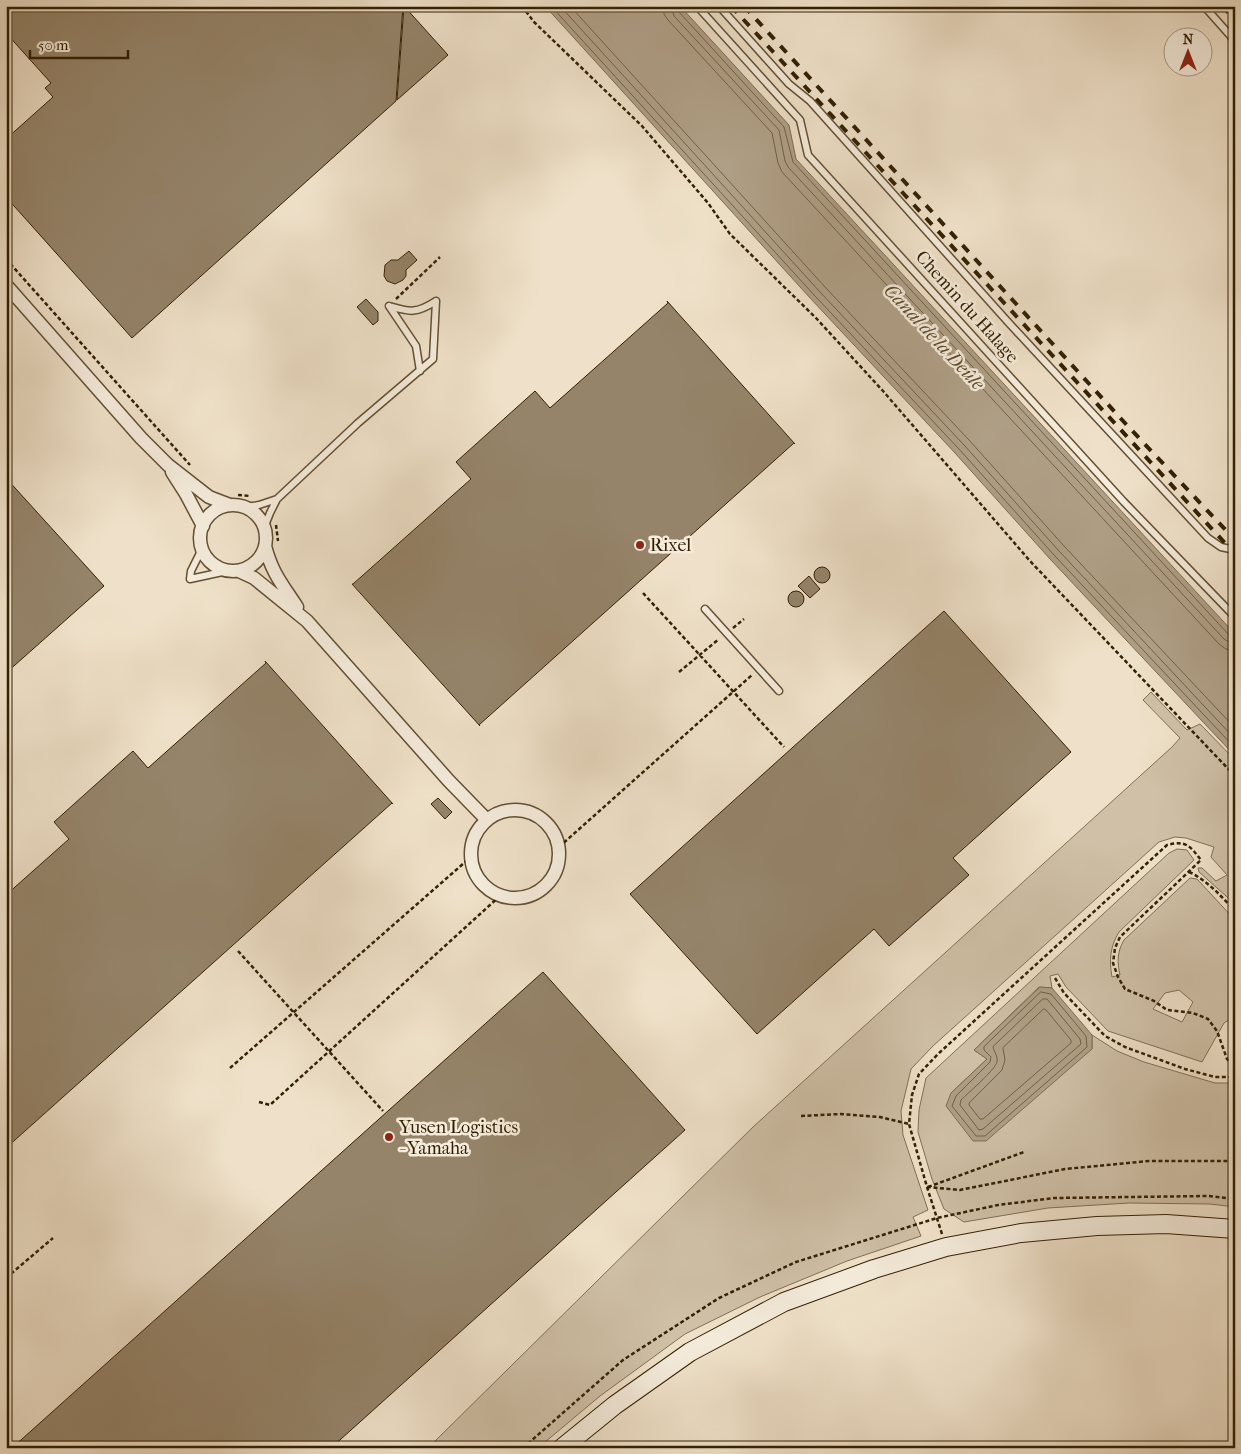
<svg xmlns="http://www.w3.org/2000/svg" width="1241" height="1454" font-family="'IM FELL French Canon',serif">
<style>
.green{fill:#cfc0a7;stroke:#817055;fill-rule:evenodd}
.water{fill:#af9f86;stroke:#7d6c52}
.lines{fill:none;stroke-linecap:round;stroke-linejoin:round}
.shore{stroke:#716044;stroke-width:1}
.building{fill:#95846a;stroke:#332003}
.lane-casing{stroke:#625034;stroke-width:9}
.street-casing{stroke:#625034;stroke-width:15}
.secondary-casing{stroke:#332003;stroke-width:20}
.path{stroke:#332003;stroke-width:2.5;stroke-dasharray:4 2.5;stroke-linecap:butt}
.lane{stroke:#f5ecdc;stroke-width:6}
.street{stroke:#f5ecdc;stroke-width:12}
.secondary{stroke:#f5ecdc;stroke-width:18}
.rail{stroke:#332003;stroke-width:4;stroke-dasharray:9 9;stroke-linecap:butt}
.poi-dot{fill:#8f2418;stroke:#f5ecdc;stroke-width:2}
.labels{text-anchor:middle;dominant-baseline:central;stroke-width:5;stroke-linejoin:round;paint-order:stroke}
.street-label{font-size:18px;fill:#332003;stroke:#f5ecdc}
.poi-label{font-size:18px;fill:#332003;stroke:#f5ecdc;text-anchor:start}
.water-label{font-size:19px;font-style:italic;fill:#5e4c31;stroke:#f5ecdc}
</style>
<rect width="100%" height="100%" fill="#efe1c9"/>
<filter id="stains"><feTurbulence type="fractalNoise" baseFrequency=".004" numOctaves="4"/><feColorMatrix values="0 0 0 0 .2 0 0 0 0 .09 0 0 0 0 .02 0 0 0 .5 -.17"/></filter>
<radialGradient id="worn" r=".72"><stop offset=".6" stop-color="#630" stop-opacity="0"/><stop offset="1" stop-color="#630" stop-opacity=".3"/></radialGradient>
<path class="green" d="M1151,692l36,38 13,-6 35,36v144l-36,-32 -1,-4h4l14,13 11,-6 -16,-18 3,-10 -28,-9 -11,-1 -16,5 -226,204 -22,23 -10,42 2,24 25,75 -15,7 8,19 -74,25 -87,36 -75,37 -85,62 -62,52h-110l325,-321 419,-380 8,-9 -37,-38z
M1177,849l10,1 7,10 -75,72c-9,15 -10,28 -7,45l8,-2c-3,-13 -3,-23 4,-35l66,-62 7,1 38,41v96l-11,7 -22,39 -94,-31 -42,-44 -8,-13 -8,2 2,12 -13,-1 -65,63 13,9 -36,34 141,-44v-14l25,16 27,11 71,21h20v124l-25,-3 -81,-1 -81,5 -84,14 -20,-13 -12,-30 -14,-47 1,-22 7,-32 243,-225zM1179,990l14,12 -11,20 -29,-13 12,-16z"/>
<path class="water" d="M545,6h135l109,119 7,34 439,475v122l-185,-197 -95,-106 -144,-154z
M1040,987l12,1 40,47v14l-106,92h-13l-27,-35 5,-13 36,-34 -13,-9z"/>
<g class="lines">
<path class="shore" d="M551,6l264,290 144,153 95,106 181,193
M560,6l260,286 144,153 95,106 176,188
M570,6l255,281 144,153 95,106 171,182
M663,6l1,8 4,6 104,113 6,30 4,9 437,472 7,5 9,2
M671,6l3,10 105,114 6,31 3,6 436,472 5,3 6,1
M677,6l2,6 105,115 9,35 436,473 6,2
M1041,992l10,2 35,42 1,11 -102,89h-9l-24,-30 4,-10 34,-34 1,-5 -7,-7v-3z
M1043,999h4l33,40 1,5 -98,85 -4,1 -19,-25 1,-5c7,-7 34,-30 36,-38 1,-6 -3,-10 -4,-15z
M1044,1009l2,1 25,30v3l-88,76h-3l-11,-14v-2l33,-33 3,-10 -2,-12z"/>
</g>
<path class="building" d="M6,6h397l-7,95 -264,237 -126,-141v-58l47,-42 -8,-9 6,-5 -45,-50z
M404,6l44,49 -51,45z
M409,251l8,9 -11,10v6l-3,4 -8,4 -8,-3 -3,-5 1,-11 6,-5h7z
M366,299l12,13v9l-5,4 -16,-18z
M667,301l128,143 -1,-1 -315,282 1,1 -128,-142h1l118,-105 -15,-17 79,-71 15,17 118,-105z
M6,478l98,108 -98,87z
M814 575a8 8 0 1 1 16 0a8 8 0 1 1-16 0Z
M809,576l11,13 -10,9 -12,-12z
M788 599a8 8 0 1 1 16 0a8 8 0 1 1-16 0Z
M944,611l127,141 -118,106 16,17 -80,71 -15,-17 -117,105 -127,-140z
M265,661l128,143 -1,-1 -386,345v-253l63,-56 -15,-17 79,-71 15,17 118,-105z
M438,798l14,14 -7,7 -14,-15z
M543,972l142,158 -354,318h-319z"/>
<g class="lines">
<defs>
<path id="lane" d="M697,6l103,114 8,35 316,347 111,115
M719,6l70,78 21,17 198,221 200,216 13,9 14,3
M1204,6l31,35
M389,306l27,40 4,25
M389,306c21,6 27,8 47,-5
M245,507l14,-2 18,-6
M264,528l6,-15 7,-14 81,-76 75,-64 3,-58
M202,549l-11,22 -1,8 37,-8
M705,609l74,82"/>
<path id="street" d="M6,285l135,153 27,27 41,32 21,8
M172,472l14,22 17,32
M200 538a33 33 0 1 1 66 0a33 33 0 1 1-66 0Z
M265,546c7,27 17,38 32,61
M239,571l15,7 53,43 142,160 38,39
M471 854a44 44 0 1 1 88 0a44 44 0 1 1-88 0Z"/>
<path id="secondary" d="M562,1448l53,-43 75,-53 94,-50 90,-33 72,-22 75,-14 76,-7 69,-2 69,5"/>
</defs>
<use href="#lane" class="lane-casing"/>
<use href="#street" class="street-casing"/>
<use href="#secondary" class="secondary-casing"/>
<path class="path" d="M522,6l12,16 108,104 66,77 22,31 86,84 67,73 147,170 205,215
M6,259l184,206
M396,299l44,-42
M238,495l12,1
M276,525l2,16
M643,593l141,154
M733,628l11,-9
M679,672l40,-33
M559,847l193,-172
M1189,872c18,8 33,25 46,39
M238,951l145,160
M1055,978l9,15 41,43 20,11 60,22 30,8h20
M230,1068l242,-212
M259,1102l11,3 231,-210
M801,1116l39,-2 40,3 29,7
M927,1187l33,3 105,-21 84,-8h79l7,2
M928,1187l96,-35
M942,1234l-15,-47 -18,-63 3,-29 7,-21 19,-20 229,-209c19,-5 23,1 34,15l-81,77 -5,11 -2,15 5,14 7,12 29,12 13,9 26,3 15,6 9,12 10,28 8,9
M6,1278l47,-40
M523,1448l100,-88 96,-62 77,-36 141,-44 61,-13 56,-7 155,-2 26,3"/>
<use href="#lane" class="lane"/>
<use href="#street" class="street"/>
<use href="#secondary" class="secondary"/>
<path class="rail" d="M731,6l504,548
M744,6l380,416 111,118
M1222,6l13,14"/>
</g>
<g class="poi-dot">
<circle cx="640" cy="545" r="5"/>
<circle cx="389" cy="1137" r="5"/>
</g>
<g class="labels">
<g class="street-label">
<text transform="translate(967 307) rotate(48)">Chemin du Halage</text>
</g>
<g class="poi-label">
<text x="650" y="545">Rixel</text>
<text x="399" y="1127">Yusen Logistics<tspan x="399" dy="21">- Yamaha</tspan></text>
</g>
<g class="water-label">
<text transform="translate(934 337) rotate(47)">Canal de la Deûle</text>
</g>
</g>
<rect width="1241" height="1454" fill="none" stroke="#efe1c9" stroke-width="25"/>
<rect x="8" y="8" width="1226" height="1439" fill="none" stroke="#332003" stroke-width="2.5"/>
<rect x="12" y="12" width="1216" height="1429" fill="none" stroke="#332003"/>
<g transform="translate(1188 52)"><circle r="24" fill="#f5ecdc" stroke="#a79a85"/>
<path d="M0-4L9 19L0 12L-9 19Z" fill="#8f2418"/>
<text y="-8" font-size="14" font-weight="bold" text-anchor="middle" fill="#332003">N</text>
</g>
<path d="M30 50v8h98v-8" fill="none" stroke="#332003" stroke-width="2.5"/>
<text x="38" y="50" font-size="15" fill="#332003" stroke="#f5ecdc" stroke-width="4" paint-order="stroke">50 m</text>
<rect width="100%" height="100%" filter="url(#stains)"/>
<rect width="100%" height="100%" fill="url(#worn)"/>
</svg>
